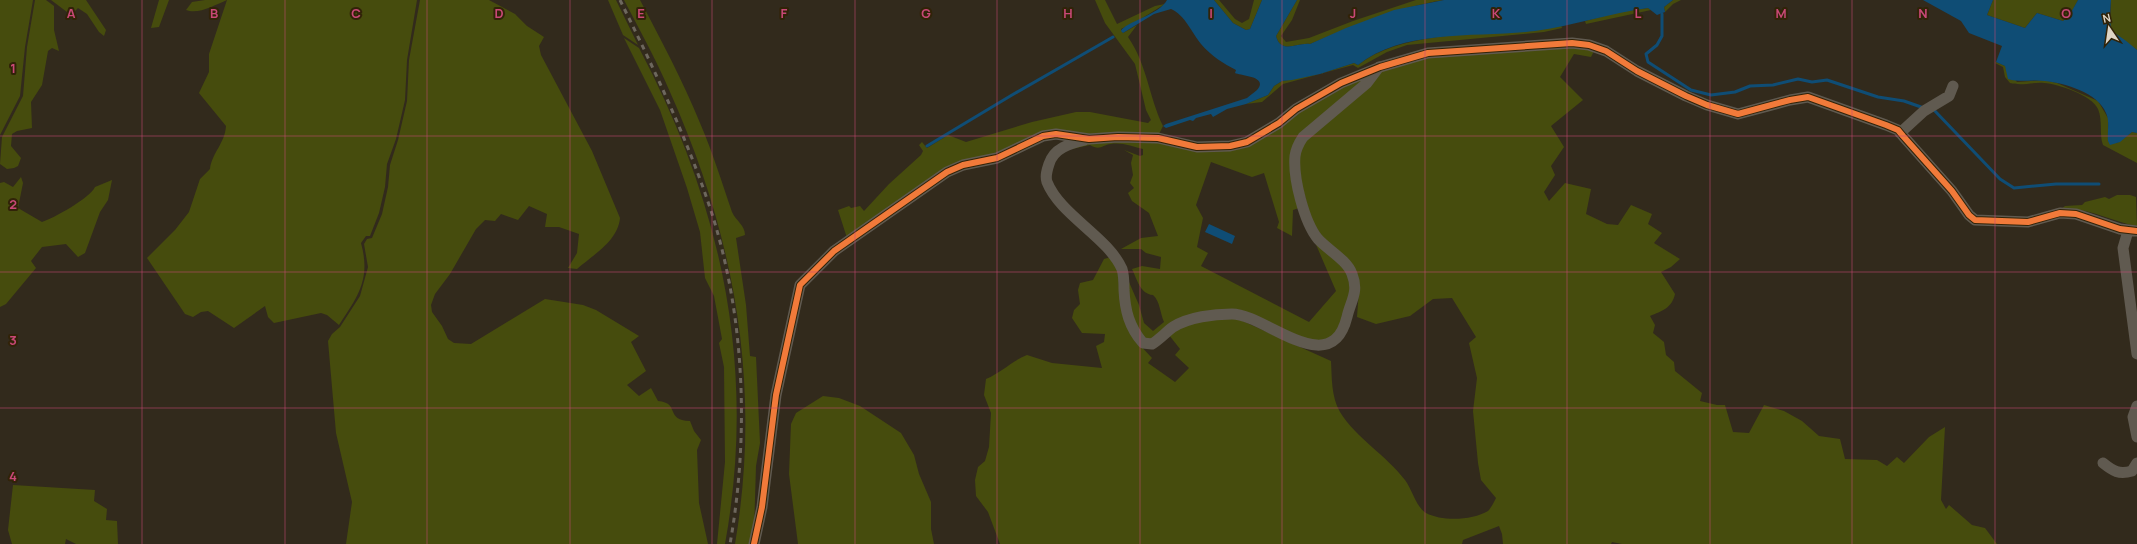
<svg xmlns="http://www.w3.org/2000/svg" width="2137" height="544" font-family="Manrope,sans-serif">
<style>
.green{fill:#464c0d}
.water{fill:#0f4d75}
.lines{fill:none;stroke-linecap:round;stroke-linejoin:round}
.stream{stroke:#0f4d75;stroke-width:3}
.minor{stroke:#605a50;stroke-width:11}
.rail{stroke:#6d675d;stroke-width:3;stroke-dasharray:5 5;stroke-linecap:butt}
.cycleway-casing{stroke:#312308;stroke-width:8}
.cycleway{stroke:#f17a3a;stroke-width:6}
.grid{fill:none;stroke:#c94876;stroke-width:1;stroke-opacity:0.55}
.grid-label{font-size:13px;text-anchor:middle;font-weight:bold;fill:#c94876;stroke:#312308;stroke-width:4;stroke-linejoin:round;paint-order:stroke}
</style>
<rect width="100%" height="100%" fill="#322a1c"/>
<path class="green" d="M0,0h33l-8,47 -5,49 -20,39z
M35,0h11l8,6v24l5,21 -7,-3 -4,3 -6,34 -11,17 1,26 -15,3 -5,3 -1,12 10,12 -3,8 -4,2 -7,1 -7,-5 2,-27 21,-41 4,-49z
M51,0h35l20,30 -2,6 -5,-4 -12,-18 -9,-6 -7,7z
M159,0h10l-10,27 -8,1z
M205,0h22c-12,5 -29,15 -41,10l6,-8z
M227,0h190l-10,60 -2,40 -9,39 -9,25 -2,23 -6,26 -9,23h-4l-5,7c10,36 -3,53 -22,82l-12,-10 -6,-2 -47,10 -6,-6 -3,-11 -31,22 -26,-17 -7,1 -8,5 -8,-3 -38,-56 28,-28 14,-18 11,-33 10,-10c2,-16 15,-26 16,-43l-27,-33 10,-21v-18z
M420,0h69l26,14 12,12 17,11 -5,9 2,9 51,96 28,67c-2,23 -27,37 -43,51l-9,-1 9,-15 2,-19 -20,-7h-14l2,-13 -18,-8 -11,14 -17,-6 -6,7 -10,-1 -9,9 -26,45 -15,20 -4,11 1,7 10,14 6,13 6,4 17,1 74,-45 38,6 13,5 43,26 -8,6 15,29 -19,14 12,11 12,-8 7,13c23,2 6,19 32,20l4,10 7,9 -4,10 2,53 9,41h-362l6,-42 -16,-69 -8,-92 4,-7 8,-7 20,-31 8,-29 -4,-23 3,-5 5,-1 10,-24 6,-27 2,-22 8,-25 9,-39 2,-41z
M608,0h8l22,45 -15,-10z
M624,0h16c21,40 43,81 60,123 13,30 22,60 32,89 4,9 13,13 13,23l-9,3 10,67 4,51 6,1 4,86 -4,23 -2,66 -2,12h-17c27,-158 0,-307 -65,-452 -13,-31 -30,-61 -46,-92z
M1095,0h10l12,24 38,-18 10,-2 -29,18 -15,7 2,4 14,-8 -9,12c19,27 21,60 35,89l-5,10 -60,1 -25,-4 -104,28 -122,77 -9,-28 11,-4 2,2 9,-2 4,5 25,-27 32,-29 2,-4 -4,-6 3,-3 5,6 21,-13 18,7 66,-20 44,-10h14l58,11 3,-3 -5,-10 -11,-46 -30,-41z
M1214,0h5l16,19 7,4 7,-4 5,-19h8l-12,29 -4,1 -13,-7z
M1297,0h3l-8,20 -11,16 5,6 23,-4 44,-17 63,-21h28c-50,8 -88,25 -134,44 -12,-2 -29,11 -34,-8z
M1673,0h8l-8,4 -8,8 -1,-5z
M1993,0h85l-9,17 -6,4 -26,-8 -12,15 -38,-13z
M2111,0h26v50l-25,-18 -2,-7z
M1648,8l3,2 -65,14 -1,-3 34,-9z
M1561,25l1,3 -18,4 -137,13 -20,7 -29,16 -5,-3 -70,19 -21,18 -16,2 22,-9 6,-9 8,-5 38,-7 34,-11 4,2c49,-39 143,-28 203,-40z
M624,38l15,10c83,157 118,320 86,496h-8l8,-82 -1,-95 -5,-24 3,-4 -8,-43 -9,-18 -5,-46 -13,-44 -27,-78z
M1556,45l39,4 -4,8 -17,-3 -14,23 23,23 -32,26 13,21 -13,19 4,9 -11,17 5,9 16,-18 26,6 -5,25 21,10 11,1 13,-20 21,9 -4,10 14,9 -8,10 26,16 -9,8 -10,5 14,22c-3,14 -13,17 -25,22l5,9 -2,8 11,9 2,13 8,7 1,9 27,22 -2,8 17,4h8l8,27 16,1 15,-28 20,6 18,10 17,15 21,3 5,20 32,1 10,6 10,-9 7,6 25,-26 16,-10 -4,73 5,9 3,-4 23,20 13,3 12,16h-375l-10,-2 -1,2h-108l-1,-10 -3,-8 -36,14 -1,4h-462l-12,-32 -12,-16 -1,-16 3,-13 7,-6 4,-14 2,-34 -7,-18 2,-16c16,-7 26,-18 41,-24l25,8 50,5 -6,-22 8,-4 1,-8 -23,-1 -10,-15 2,-8 6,-6 -2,-14 2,-7 13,-3 11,-21 7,-2 6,9 20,76 15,16 -4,5 27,19 14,-14 -14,-13 5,-6 -11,-14 23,-13 44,-4 95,43c1,17 0,35 9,51 17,27 46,43 65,68 7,9 11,27 21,33 17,9 47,7 62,-2 3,-3 6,-9 8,-13l-15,-18 -3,-17 -5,-52 4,-33 -8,-35 7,-6 -24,-39 -19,1 -23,17 -34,8 -19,-7 2,-27 -48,-70 -13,-51 2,-22 80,-79 28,-9z
M1996,62l9,4 12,16 27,-2 13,3 41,18 10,17v23l9,2 15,-11 5,1v30l-34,-18c-4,-10 0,-24 -5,-36 -6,-14 -40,-25 -54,-26 -11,-1 -22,3 -34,0l-5,-6 -2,-10 -8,-4z
M1375,70l-78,74 5,63 -9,3 -1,26 -15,-8 2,-6 -15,-49 -12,4 -41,-15 -15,43 7,13 -6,29 11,6 -7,13 108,56 27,-31 -28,-65 41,46 4,11 -16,54 -22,5 -39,-15 -60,-14 -64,27 -8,-1 -11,-16 -8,-50 14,32 5,18 9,8 11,-9c-4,-9 -4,-21 -11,-27 -13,-1 -16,-16 -21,-26l10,-3 18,3 1,-12 -15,-4 -5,-4h-20l20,-11 17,-2 -9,-23 -17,-12 -4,-8 6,-5 -4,-5 3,-8 -2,-12 2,-8 -9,-5 16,6 3,-1v-6c-9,-2 -22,-7 -32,-5 -9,1 -11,7 -21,1l-18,4 -7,-1 53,-9 112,8 67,-37z
M21,177l2,6 -5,25 24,14c12,-4 48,-24 53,-35l17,-7 -4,20 -8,12 -15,41 -7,4 -12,-13 -24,3 -11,14 5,7 -30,36 -6,3v-124l4,-1 9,5z
M2117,195h13l6,2 1,29c-26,-4 -50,-20 -77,-16l5,-4 17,-1 3,-3 20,-5 4,2z
M823,396l16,2 21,8 41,27 13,22 5,19 12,28v27l3,15h-136l-9,-70 2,-50 5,-11z
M13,485l82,5 -1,11 13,8 -1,11 11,1 1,23h-42l-10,-5 -1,5h-53l-4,-14z"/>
<path class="water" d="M1167,0h47l19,23 13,7 4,-1 12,-29h35l-21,36c5,19 22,6 34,8l36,-16 48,-18 50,-10h229l-9,7 1,5 -8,3 -9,-7c-38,5 -75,18 -113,23 -56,7 -131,-3 -177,34l-4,-2 -34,11 -28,6 -10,1 -8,5 -6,9 -22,9 -19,5 -14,8 -2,-3 -15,4 -3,3 -3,-1 -24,8 -3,-2 3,-2 81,-26c3,-3 7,-5 10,-8 12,-14 -16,-14 -22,-17l1,-3c-12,-6 -26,-15 -35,-26 -9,-11 -16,-29 -30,-35l-17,5 -31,19 -2,-2c4,-9 38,-16 46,-31z
M1923,0h70l-6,15 38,13 12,-15 26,8 6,-5 9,-16h33c-3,40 1,27 26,50v83l-5,-1 -12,10 -10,3 -2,-4c-1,-8 2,-20 -2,-28 -8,-20 -41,-30 -61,-32 -13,-2 -24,2 -37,-2l-3,-13 -9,-4 6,-16 -33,-13 -8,-12z
M1209,224l26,12 -3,8 -27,-12z"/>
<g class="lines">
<path class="stream" d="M1662,14v22l-5,9 -11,9 2,8 43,28 20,5 24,-3 15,-6 23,-1 25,-6 14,3 15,-2 51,17 26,4 17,6
M1934,110l66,69 14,9 42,-4h43
M927,146l85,-51 101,-58"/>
<path class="minor" d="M1900,133l24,-22 25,-15 4,-10
M1085,140c-16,4 -31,8 -36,24 -2,6 -4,12 -2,18 13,33 61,55 75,87 2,6 2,14 2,21 1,20 5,37 19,53l9,1c8,-5 14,-12 21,-17 16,-10 41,-13 59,-13 33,0 99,68 115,3 4,-17 12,-25 5,-43 -5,-14 -24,-24 -34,-35 -14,-17 -25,-61 -23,-83 1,-8 4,-13 8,-19l64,-54 12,-16
M2128,231l-5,17 14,106
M2137,406l-4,11 4,20
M2103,463c10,8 16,12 29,8l5,-8
M754,544l8,-37 14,-112 24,-110 34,-34 113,-79 16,-7 34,-7 46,-22 13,-2 33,5 29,-2 40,1 39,9 33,-1 17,-4 32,-19 17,-14 45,-26 39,-16 48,-14 144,-10 17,2 17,6 31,20 49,25 21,9 31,9 52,-14 18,-3 78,28 12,5 5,6 49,55 17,24 6,5 53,2 32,-9 16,1 44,15 17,2"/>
<path class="rail" d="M620,0c35,71 69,142 93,217 32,104 36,220 17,327"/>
<defs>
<path id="cycleway" d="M754,544l8,-37 14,-112 24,-110 34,-34 113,-79 16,-7 34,-7 46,-22 13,-2 33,5 29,-2 40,1 39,9 33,-1 17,-4 32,-19 17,-14 45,-26 39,-16 48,-14 144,-10 17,2 17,6 31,20 49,25 21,9 31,9 52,-14 18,-3 78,28 12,5 5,6 49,55 17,24 6,5 53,2 32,-9 16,1 44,15 17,2"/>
</defs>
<use href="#cycleway" class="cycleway-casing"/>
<use href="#cycleway" class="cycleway"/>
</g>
<path class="grid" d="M142,0v544M285,0v544M427,0v544M570,0v544M712,0v544M855,0v544M997,0v544M1140,0v544M1282,0v544M1425,0v544M1567,0v544M1710,0v544M1852,0v544M1995,0v544M0,136h2137M0,272h2137M0,408h2137"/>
<g class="grid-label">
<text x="71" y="18">A</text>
<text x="214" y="18">B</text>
<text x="356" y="18">C</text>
<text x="499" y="18">D</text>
<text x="641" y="18">E</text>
<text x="784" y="18">F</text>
<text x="926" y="18">G</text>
<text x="1068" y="18">H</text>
<text x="1211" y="18">I</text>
<text x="1353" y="18">J</text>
<text x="1496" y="18">K</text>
<text x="1638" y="18">L</text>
<text x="1781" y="18">M</text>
<text x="1923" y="18">N</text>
<text x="2066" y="18">O</text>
<text x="13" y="73">1</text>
<text x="13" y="209">2</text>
<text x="13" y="345">3</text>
<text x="13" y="481">4</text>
</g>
<g transform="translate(2109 28) rotate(347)" stroke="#312308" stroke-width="3" paint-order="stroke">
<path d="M0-3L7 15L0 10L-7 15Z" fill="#dfd6c6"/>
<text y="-6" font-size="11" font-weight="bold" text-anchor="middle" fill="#dfd6c6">N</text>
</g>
</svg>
